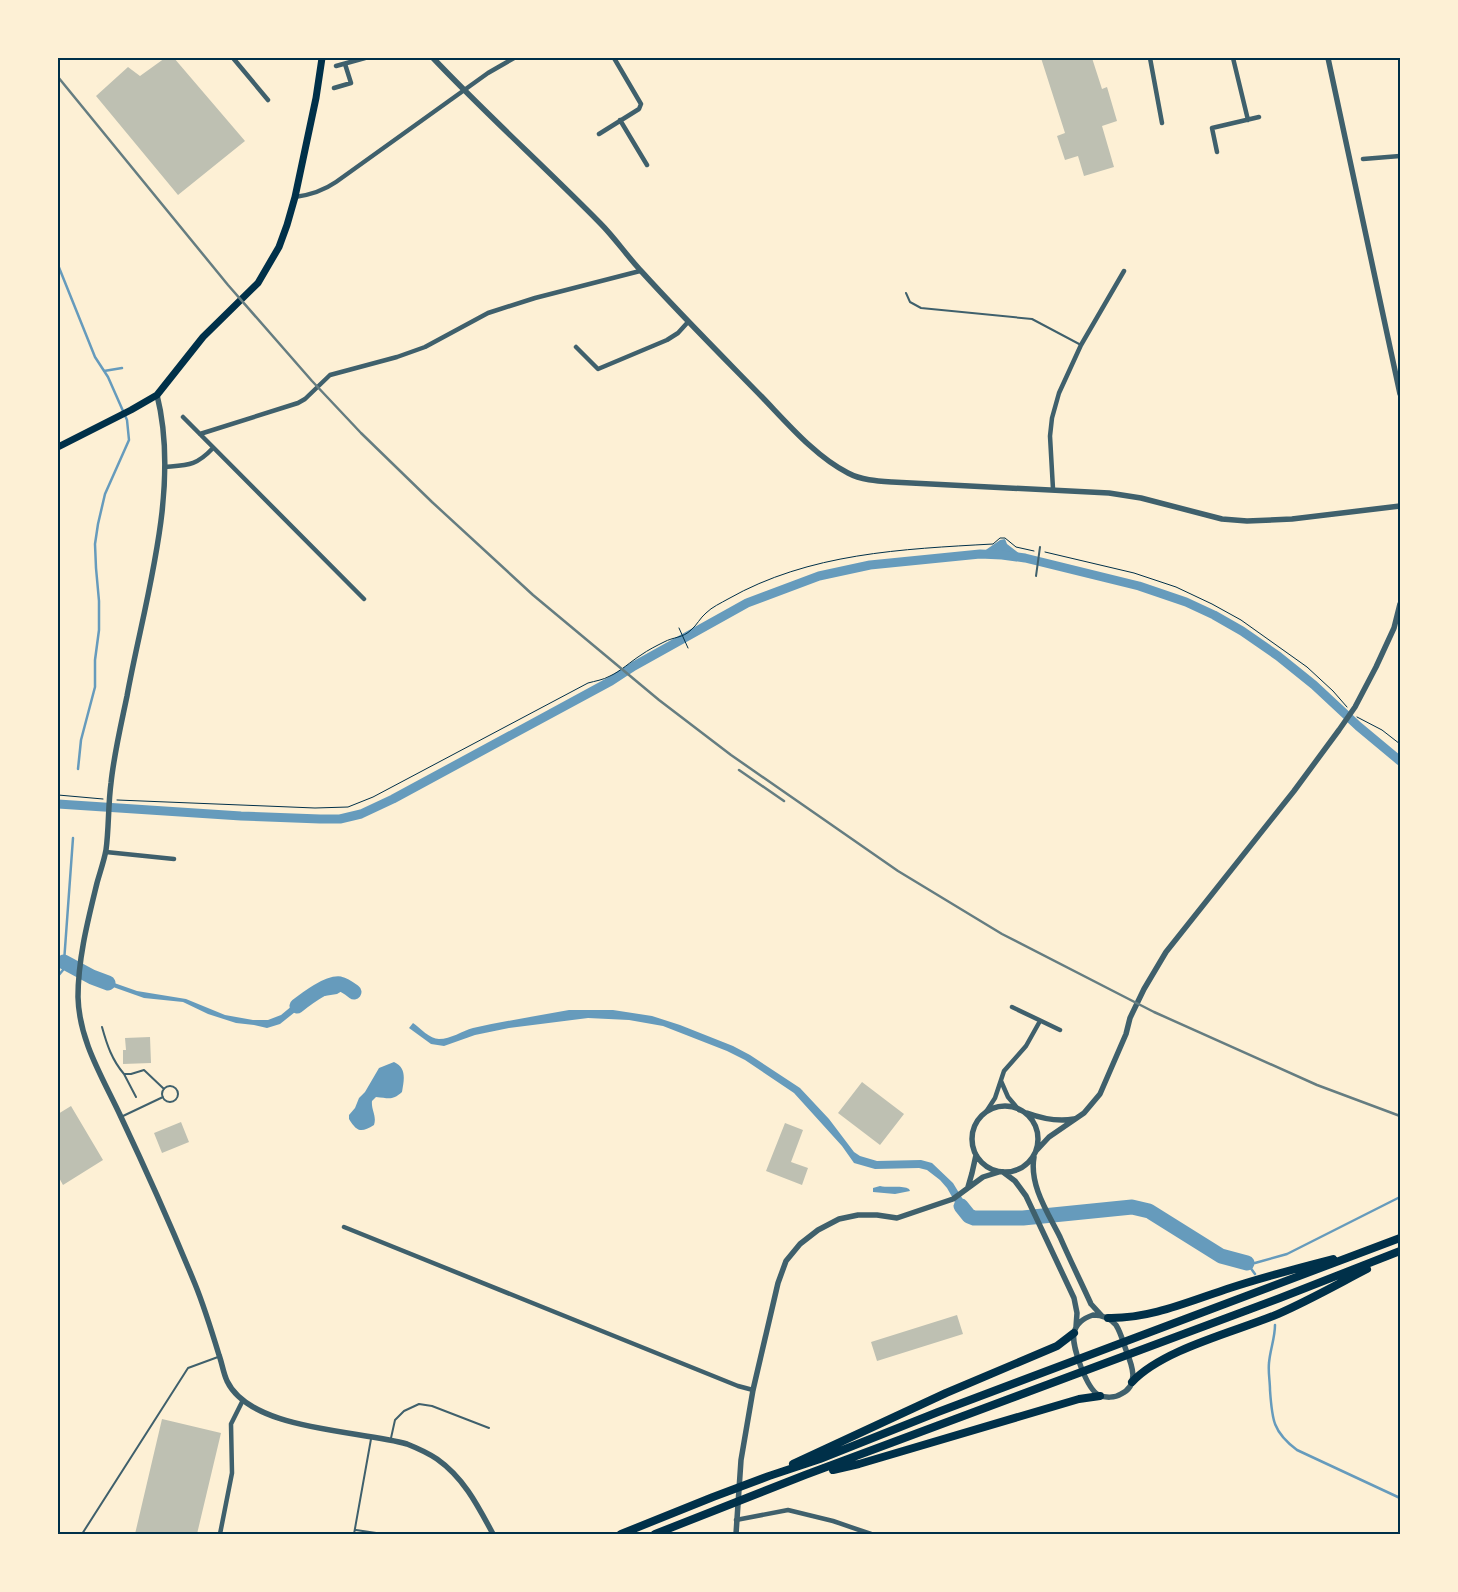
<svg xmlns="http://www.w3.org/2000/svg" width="1458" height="1592" font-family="Inter,sans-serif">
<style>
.water{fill:#669bbc}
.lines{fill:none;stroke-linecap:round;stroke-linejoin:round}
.stream{stroke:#669bbc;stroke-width:2.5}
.canal{stroke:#669bbc;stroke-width:9}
.river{stroke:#669bbc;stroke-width:15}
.building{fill:#bec0b2}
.path{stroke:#003049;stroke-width:1}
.service{stroke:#3f606c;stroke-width:2}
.minor{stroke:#3f606c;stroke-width:4.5}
.tertiary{stroke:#3f606c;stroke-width:5.5}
.primary{stroke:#003049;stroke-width:7}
.trunk{stroke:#003049;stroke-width:8}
.rail{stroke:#657d81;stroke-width:2.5}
.neatline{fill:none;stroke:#003049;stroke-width:2}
</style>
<rect width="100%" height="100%" fill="#fdf0d5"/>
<path class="water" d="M1005,539l2,5 18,14 -23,-3 -22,-1 20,-14z
M89,971l11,7 37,13 49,8 39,16 28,5h15l13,-5 29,-24 25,-13 8,2 14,7 -3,5 -6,1 -6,-2 -5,3 -19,3 -18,11 -20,16 -13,4 -13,-3 -18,-2 -28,-9 -25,-12 -39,-4 -45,-16 -11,-2z
M569,1010h44l39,6 28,9 53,21 17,9 50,33 29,31 25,33 6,4 17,5 44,-1 11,3 21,20 17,28 7,3 -4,8 -8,-5 -6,-8 -12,-21 -7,-8 -13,-10 -8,-2 -44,1 -21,-6 -12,-17 -48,-53 -49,-33 -18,-9 -64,-25 -34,-6 -41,-2 -79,10 -34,7 -31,11 -13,-2 -22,-16 4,-5c7,5 17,16 26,16 12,0 23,-8 34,-11 31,-7 64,-12 96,-18z
M394,1062c13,6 10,18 8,30 -10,9 -13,6 -26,5l-4,4c-1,9 5,15 2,24 -13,8 -17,7 -25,-6v-4l6,-7 4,-10 6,-6 14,-24z
M880,1186c9,2 23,-1 29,3l1,2 -15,3 -22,-2v-4z"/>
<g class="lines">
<path class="stream" d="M58,265l37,92 13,20 19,43 2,20 -24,54 -7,30 -3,20 1,24 3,33v29l-4,30v27l-14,53 -3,29
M104,371l18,-3
M58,976l5,-6 1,-8 9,-124
M1247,1263h8l32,-9 113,-57
M1247,1263l8,11
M1275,1325c0,13 -5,25 -6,38 -1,9 1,18 1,27 2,30 3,42 27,60l103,48"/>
<path class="canal" d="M58,804l183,12 79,3h20l21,-5 32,-15 218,-118 23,-15 113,-63 72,-27 51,-11 110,-11 22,1 23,3 114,28 47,16 28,13 28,16 36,25 36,29 44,41 42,35"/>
<path class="river" d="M64,962l28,15 16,6
M297,1006c9,-7 31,-24 43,-22 5,1 10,5 14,8
M961,1206l8,10 5,2h49l109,-11 17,4 72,45 26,7"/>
</g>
<path class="building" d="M165,58h9l71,83 -67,54 -82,-99 32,-29 12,9z
M1041,58h51l10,31 5,-2 10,34 -15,5 12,41 -30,9 -6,-20 -13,4 -8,-24 8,-3z
M150,1037l1,26 -28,1v-14h3l-1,-12z
M862,1082l42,32 -24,31 -42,-32z
M71,1106l32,54 -40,25 -5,-9v-62z
M181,1122l8,20 -27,11 -8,-20z
M785,1123l18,7 -12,32 17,6 -6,17 -36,-14z
M957,1315l6,19 -86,27 -6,-19z
M162,1419l59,14 -24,101h-62z"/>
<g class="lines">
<path class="path" d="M1045,552l89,21 42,14 36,17 29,16 66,47 26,24 14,16
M679,628l9,20
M1357,717l25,13 18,14
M58,795l45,4
M117,800l198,8 33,-1 25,-10 215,-114c7,-2 15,-3 22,-7 11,-5 20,-14 31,-21 7,-5 15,-9 23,-13 9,-5 19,-4 27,-12 6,-5 9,-12 15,-17 6,-6 15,-10 22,-14 81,-46 174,-50 265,-55l7,-6h5l11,9 18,4"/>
<path class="service" d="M906,293l4,9 11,6 111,11 49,26
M1036,576l4,-29
M102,1027c5,18 10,33 22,47h7l13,-4 20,19
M124,1074l12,23
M162 1094a8 8 0 1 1 16 0a8 8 0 1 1-16 0Z
M123,1116l40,-19
M391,1438l4,-18 9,-9 15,-7 13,2 57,22
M356,1530l27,4
M82,1534l106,-166 30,-11
M354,1534l17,-95"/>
<path class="minor" d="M233,58l35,42
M1150,58l12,65
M1233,58l15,62
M336,66l29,-8
M334,88l17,-5 -6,-19
M620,120l27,45
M599,134l40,-25 2,-5 -27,-46
M1217,152l-5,-24 47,-11
M1363,159l37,-3
M295,197c15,-2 28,-6 41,-15l152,-109 26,-15
M576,347l22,22 69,-29 11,-7 10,-11
M183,417l181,182
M200,434l98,-31 7,-4 25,-24 67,-18 28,-10 63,-34 47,-15 105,-27
M165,467c23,-2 31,-1 48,-19
M1053,489l-3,-53 2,-18 7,-25 22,-48 43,-74
M106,852l68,7
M1012,1007l48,23
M1001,1081l7,16 11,13
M986,1112l9,-14 9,-27 22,-25 14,-25
M344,1227l394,159 15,4
M736,1520l52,-10 45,11 38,13
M220,1534l12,-61 -1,-49 12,-24"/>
<path class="tertiary" d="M433,58c54,57 112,109 167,165 15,15 27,33 42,49 39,43 80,84 121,126 24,25 53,59 85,75 13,7 29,8 44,9l217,11 32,5 81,21 25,2 45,-2 108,-13
M1328,58l72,336
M157,395c24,95 -13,207 -30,301 -6,29 -13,58 -16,87 -3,22 -2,45 -5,67 -2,11 -6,22 -9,33 -9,37 -19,75 -19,114 1,44 25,81 43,120 26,55 51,111 74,167 9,22 17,48 24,71 3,8 4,17 8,26 24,50 132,49 180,63 10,4 21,9 30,15 27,19 41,47 56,75
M972 1139a33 33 0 1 1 66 0a33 33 0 1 1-66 0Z
M1027,1113c16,6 30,9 47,6
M1036,1151l13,-14 35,-24 16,-19 26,-60 4,-16 14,-29 22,-37 128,-161 45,-61 16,-23 21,-40 18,-39 6,-24
M1034,1157c-5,28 14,56 26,80 10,23 21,45 31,67l11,12
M1003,1172l12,9 11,15 48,102 3,15 -1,14
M968,1187l4,-14 4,-18
M1093,1315c9,0 17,3 23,10 5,8 7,17 10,25 6,15 14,35 -5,44 -6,4 -16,4 -22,1 -12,-5 -28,-50 -25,-62 2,-10 10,-15 19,-18z
M736,1534l5,-74 12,-70 25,-107 8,-22 14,-17 18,-14 21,-11 19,-4h19l20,3 56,-19 30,-22 16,-5"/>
<path class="primary" d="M58,447l73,-37 26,-15 46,-58 55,-54 21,-36 8,-22 8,-28 21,-99 6,-40"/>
<path class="trunk" d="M1108,1318c42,1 82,-17 122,-30 34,-11 68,-20 103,-29
M1132,1382c31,-33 103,-50 146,-68 30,-13 60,-30 89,-45
M793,1464l153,-71 111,-47 17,-13
M833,1470l26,-6 220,-65 21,-3
M621,1534l92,-37 56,-21 51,-17 118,-47 462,-174
M655,1534l150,-59 475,-177 120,-47"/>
<path class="rail" d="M58,77l170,208 84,96 49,52 71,69 101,93 126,105 72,55 167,116 104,63 152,78 163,73 83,31
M739,770l45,31"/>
</g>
<rect width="1458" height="1592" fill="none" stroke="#fdf0d5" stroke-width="118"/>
<rect x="59" y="59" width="1340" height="1474" class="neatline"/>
</svg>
